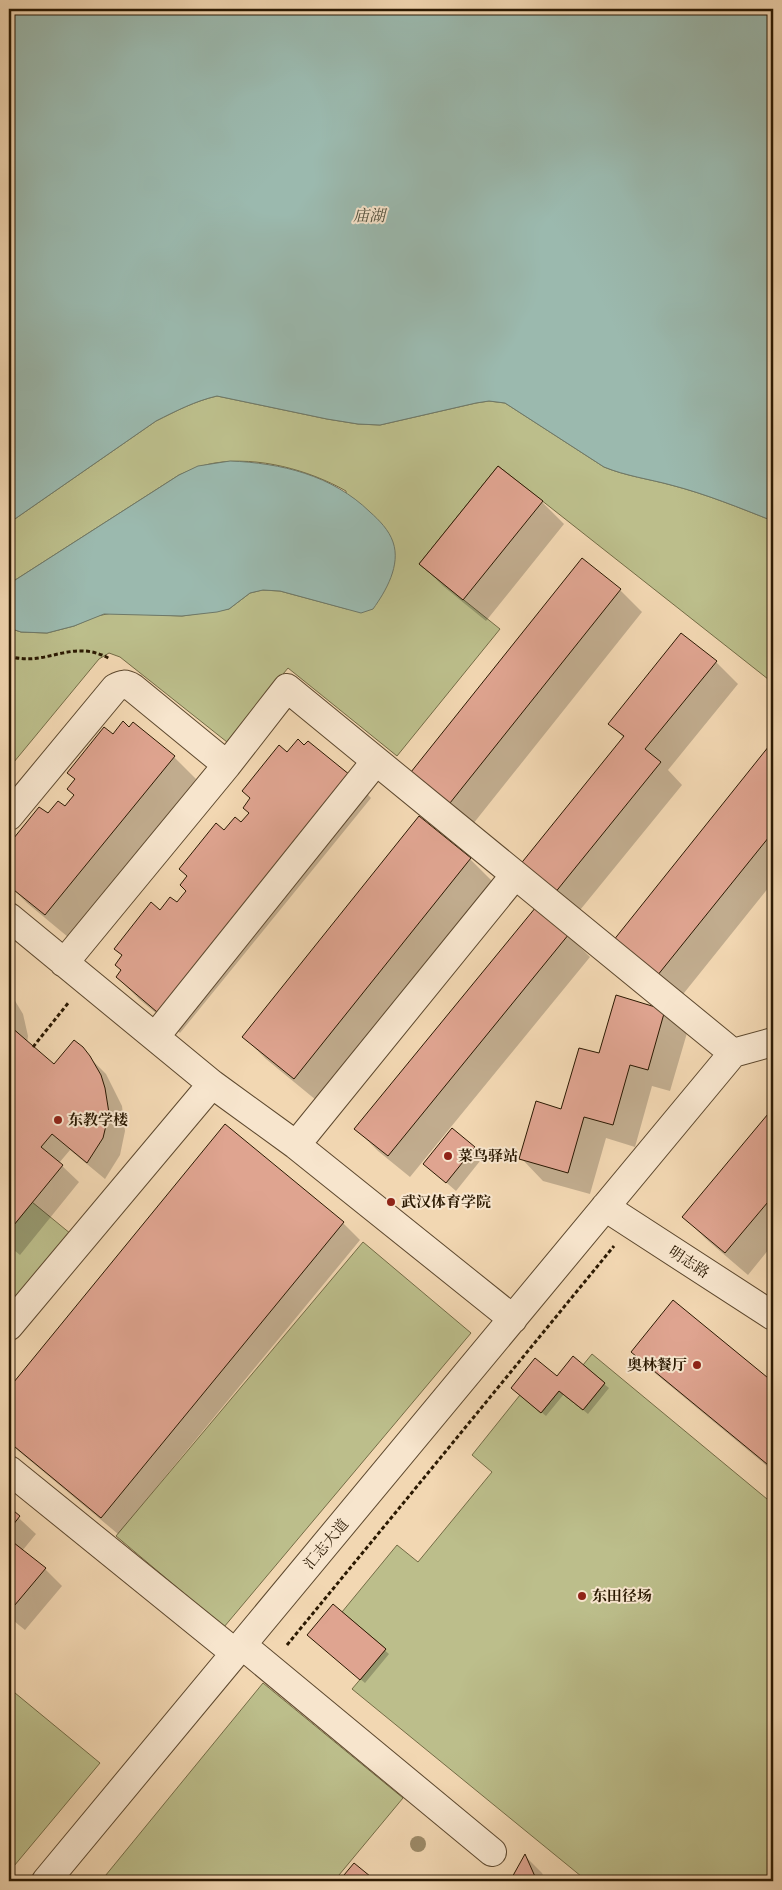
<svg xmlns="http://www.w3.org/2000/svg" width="782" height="1890" font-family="Alegreya,'Noto Serif SC',serif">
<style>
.green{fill:#bcbe8b;stroke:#746c46}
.water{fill:#9bb9ae;stroke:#6e7969}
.shadow{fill:#0003}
.building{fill:#dfa490;stroke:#2b1902}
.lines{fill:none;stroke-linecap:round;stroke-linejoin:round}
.minor-casing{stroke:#5d482e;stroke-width:30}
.path{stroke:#2b1902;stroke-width:3;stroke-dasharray:4 2.5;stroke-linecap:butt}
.minor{stroke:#f7e5cd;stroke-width:28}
.tree{fill:#9c8a68}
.poi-dot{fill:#8f2418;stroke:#f7e5cd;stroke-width:2}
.labels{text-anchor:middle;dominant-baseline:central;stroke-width:4;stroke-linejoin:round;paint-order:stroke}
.poi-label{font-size:15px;font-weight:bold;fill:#2b1902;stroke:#f7e5cd;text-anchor:start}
.street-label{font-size:15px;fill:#2b1902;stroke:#f7e5cd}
.water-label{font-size:16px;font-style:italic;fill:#52513e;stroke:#f7e5cd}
</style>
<rect width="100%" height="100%" fill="#f2d7b2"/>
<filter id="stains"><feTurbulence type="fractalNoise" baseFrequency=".004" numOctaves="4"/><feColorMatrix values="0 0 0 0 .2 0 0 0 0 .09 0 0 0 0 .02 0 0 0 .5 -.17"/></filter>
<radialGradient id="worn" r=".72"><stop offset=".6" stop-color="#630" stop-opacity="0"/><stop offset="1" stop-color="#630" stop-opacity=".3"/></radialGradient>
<path class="green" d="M217,396l110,23 31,5 22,1 96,-22 13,-2 16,2 99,64c22,9 45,12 67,18 35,9 69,23 102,36v162l-275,-217 -79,98 81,65 -103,127 -109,-88 -61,74 -107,-85 -11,-4 -10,6 -90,109v-140l12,4 26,1 27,-7 23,-10 15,-3 70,3 47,-7 21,-16 12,-3 18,1 67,18 -1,-118c-37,-21 -88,-35 -131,-28 -13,2 -24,7 -36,12l-170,109v-61l147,-102c20,-10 39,-20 61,-25z
M32,1202l39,32 -62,74v-77z
M363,1242l108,91 -247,294 -108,-91z
M592,1354l181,150v377h-186l-235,-192 34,-40 -44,-37 55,-67 21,17 74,-90 -20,-17 48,-60 21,18 18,-22 24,19 22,-27 -22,-18z
M263,1683l140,115 -69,83h-233z
M9,1688l91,75 -91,109z"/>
<path class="water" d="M9,9h764v512c-33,-13 -67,-27 -102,-36 -22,-6 -45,-9 -67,-18l-99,-64 -16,-2 -13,2 -96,22 -22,-1 -31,-5 -110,-23c-22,5 -41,15 -61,25l-147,102z
M230,461c51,2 102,14 140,51 9,8 19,18 23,30 8,23 -7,49 -20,67l-12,4 -81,-22 -17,-1 -13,3 -21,16 -12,3 -35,4 -78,-2 -30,12 -27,7 -26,-1 -12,-4v-44l170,-109 19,-9z"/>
<path class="shadow" d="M542,502l22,22 -78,97 -43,-35 -22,-22z
M582,559l38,31 22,22 -173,217 -38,-30z
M716,662l22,22 -70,86 14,15 -106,130 -33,-27 81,-150 -14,-14z
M113,736l61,21 22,22 -128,158 -41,-34 -18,-18v-8l1,-2 -1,-2v-9l3,-4 -3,-3v-11l30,-38 9,7 17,-7 10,-13 1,-15 -8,-7z
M773,743v139l-93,116 -66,-57z
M288,754l61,21 22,23 -191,235 -41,-34 -22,-22 43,-66 17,-7 10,-13 38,-60 17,-7 8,-11z
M419,818l51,41 22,22 -176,219 -50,-41 -22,-22z
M568,935l22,22 -180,220 -32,-26 -22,-22z
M9,991l14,23 5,22 -1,7 27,23 20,-24 32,32 16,32 3,25 -5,24 -15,24 -35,-29 -11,13 20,19 -59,73 -11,-9z
M665,1011l22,22 -17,58 -18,-5 -17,61 -29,-9 -16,56 -47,-13 -22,-23 41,-48 38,-55z
M773,1110v134l-25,31 -42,-36 -22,-22z
M226,1126l117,97 17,17 -242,294 -109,-91v-53z
M474,1147l10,9 -28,35 -31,-27z
M674,1302l99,82v87l-123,-102 -17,-17z
M557,1378l47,6 5,4 -21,26 -24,-20 -18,22 -29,-24z
M9,1509l27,25 -14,17 23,18 17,17 -37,44 -16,-13z
M333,1606l56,48 -24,29 -52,-44z
M525,1856l17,17 4,8h-35z"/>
<path class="building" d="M498,466l45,35 -80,99 -44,-36z
M582,558l39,31 -175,219 -39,-31z
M681,633l36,28 -72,88 16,13 -107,132 -35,-28 105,-130 -16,-12z
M123,721l6,6 4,-5 42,34 -130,159 -36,-29v-24l1,-3 -1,-1v-14l30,-37 9,6 10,-12 7,5 9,-11 -7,-6 8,-10 -8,-6 37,-46 9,7z
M298,739l6,6 4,-4 42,34 -193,237 -41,-35 5,-7 -6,-5 7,-10 -8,-6 37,-47 9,8 10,-13 7,5 9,-11 -6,-6 7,-9 -8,-7 37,-46 8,7 11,-13 6,5 8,-9 -6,-5 7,-10 -8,-7 37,-46 8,7z
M773,741v91l-116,144 -44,-35z
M419,816l52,42 -177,221 -52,-42z
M536,907l33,27 -181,222 -34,-27z
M616,995l49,15 -17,60 -18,-5 -17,60 -29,-8 -16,56 -49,-14 17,-58 25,8 18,-61 20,5z
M9,1004l2,23 43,37 20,-24 9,7 7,9 11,19 4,13 4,25 -6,25 -16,25 -35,-29 -11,13 22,18 -54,66z
M773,1108v88l-48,57 -43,-36z
M225,1124l119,98 -243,296 -92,-76v-54z
M452,1128l23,19 -29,36 -23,-19z
M673,1300l100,82v87l-142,-117z
M573,1356l32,27 -22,27 -24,-19 -18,22 -30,-25 24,-30 22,18z
M9,1507l11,9 -11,14z
M9,1539l37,29 -37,44z
M333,1604l53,45 -26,31 -53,-45z
M525,1854l12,27h-27z
M354,1863l22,18h-37z"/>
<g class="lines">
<defs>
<path id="minor" d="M9,816l106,-128c7,-4 10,-5 18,0l94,77
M9,917l203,167 84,61 217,174
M64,963l163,-198 60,-77 446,365
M155,1037l221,-276
M296,1145l219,-270
M605,1207l168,109
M9,1326l203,-242
M9,1470l226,183
M242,1645l250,207
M46,1881l687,-828 40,-11"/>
</defs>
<use href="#minor" class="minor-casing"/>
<path class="path" d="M9,656c37,12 63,-19 101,3
M33,1047l36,-45
M287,1645l327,-399"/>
<use href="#minor" class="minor"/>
</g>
<circle class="tree" cx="418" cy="1844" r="8"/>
<g class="poi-dot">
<circle cx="58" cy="1120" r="5"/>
<circle cx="448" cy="1156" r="5"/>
<circle cx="391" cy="1202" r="5"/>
<circle cx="697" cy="1365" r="5"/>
<circle cx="582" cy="1596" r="5"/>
</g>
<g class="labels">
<g class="poi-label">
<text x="68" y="1120">东教学楼</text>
<text x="458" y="1156">菜鸟驿站</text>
<text x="401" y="1202">武汉体育学院</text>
<text x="687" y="1365" text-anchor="end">奥林餐厅</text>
<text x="592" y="1596">东田径场</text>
</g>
<g class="street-label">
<text transform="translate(689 1262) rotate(33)">明志路</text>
<text transform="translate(326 1544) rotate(-50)">汇志大道</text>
</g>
<g class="water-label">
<text x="369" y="216">庙湖</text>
</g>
</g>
<rect width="782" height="1890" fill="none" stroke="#f2d7b2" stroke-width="30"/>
<rect x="10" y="10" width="762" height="1870" fill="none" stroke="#2b1902" stroke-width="2.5"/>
<rect x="15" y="15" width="752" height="1860" fill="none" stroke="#2b1902"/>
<rect width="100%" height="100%" filter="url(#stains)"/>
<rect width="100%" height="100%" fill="url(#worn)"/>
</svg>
